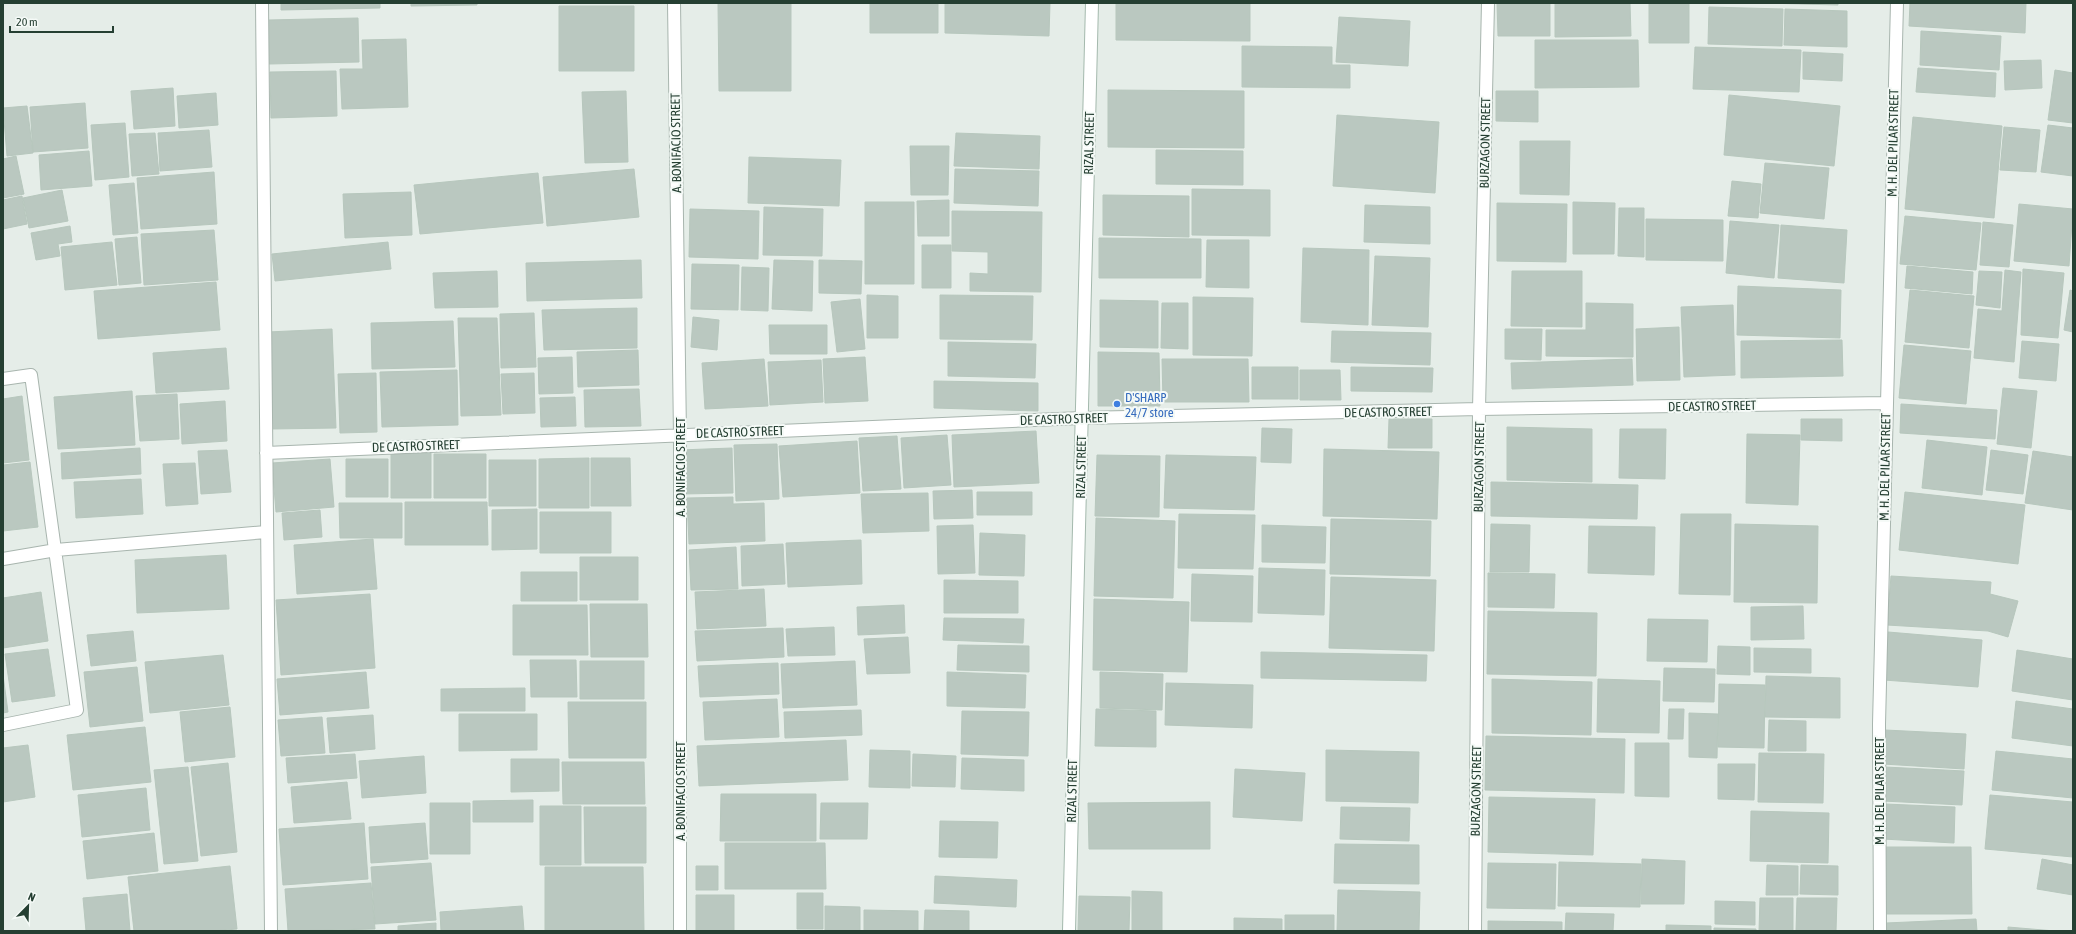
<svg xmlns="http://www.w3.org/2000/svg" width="2076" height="934" font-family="'Asap Condensed',sans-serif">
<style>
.building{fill:#bac8c0;stroke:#b7c7bd}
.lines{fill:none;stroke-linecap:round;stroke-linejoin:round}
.street-casing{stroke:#a8b5ae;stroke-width:14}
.secondary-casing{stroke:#a4b9ad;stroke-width:14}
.street{stroke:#fff;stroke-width:12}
.secondary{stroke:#fff;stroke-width:12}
.shop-dot{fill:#3f7fe0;stroke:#f5faf7;stroke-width:1.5}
.labels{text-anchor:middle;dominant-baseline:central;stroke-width:4;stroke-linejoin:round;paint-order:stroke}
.street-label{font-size:13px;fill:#253f32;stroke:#f5faf7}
.shop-label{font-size:13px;fill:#366cbe;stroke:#f5faf7;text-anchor:start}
</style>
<rect width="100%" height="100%" fill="#e5ede8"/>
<path class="building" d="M281,3h99v5l-99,2z
M411,3h66v2l-66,1z
M718,3h73v88h-72z
M870,3h68v30h-68z
M945,3h105l-1,33 -104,-3z
M1116,3h134v38l-134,-1z
M1497,3h53v33h-52z
M1555,3h75l1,33 -76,1z
M1649,3h40v40h-40z
M1763,3h75v2z
M1910,3h116l-1,30 -116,-7z
M559,6h75v65h-75z
M1709,7l74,2 -1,37 -74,-2z
M1785,9l62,2v36l-63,-2z
M1339,17l71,4 -2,45 -72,-4z
M358,18l1,44 -90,2 -1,-44z
M1921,31l80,5 -2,34 -79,-5z
M406,39l2,68 -66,2 -2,-40h23l-1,-29z
M1535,40h103l1,47 -104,1z
M1242,46l90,1v18h18v23l-108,-1z
M1695,47l106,3 -2,42 -106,-3z
M1803,52l40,2 -1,27 -39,-2z
M2041,60l1,28 -37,2 -1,-29z
M1918,68l78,5 -1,24 -79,-5z
M2055,70l18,3v50l-25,-3z
M336,71l1,45 -66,2 -1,-46z
M173,88l2,38 -41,3 -3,-38z
M1108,90l136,1v57l-136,-1z
M626,91l2,71 -43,1 -3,-71z
M1496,91h42v31l-42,-1z
M216,93l2,32 -39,3 -2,-32z
M1729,95l111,11 -6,60 -110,-11z
M85,103l3,45 -55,4 -3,-45z
M27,106l6,47 -26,3 -4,-48z
M1337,115l102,7 -4,71 -102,-7z
M1913,117l89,9 -8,92 -89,-9z
M125,123l4,54 -34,3 -4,-55z
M2048,125l25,3v48l-32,-4z
M2004,127l36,3 -4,42 -36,-2z
M209,130l3,37 -52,4 -2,-38z
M155,133l4,41 -27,2 -3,-42z
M956,133l84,3 -1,33 -85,-3z
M1520,141h50l-1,54 -49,-1z
M910,146h39l-1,49h-37z
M1156,150l87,1v34l-87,-1z
M89,151l3,35 -51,4 -2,-35z
M16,156l8,38 -21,4v-39z
M749,157l92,3 -2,46 -91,-3z
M1765,163l64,5 -5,51 -64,-6z
M634,169l5,48 -92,9 -4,-49z
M955,169l84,2 -1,35 -84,-3z
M214,172l3,52 -76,5 -4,-51z
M538,173l5,50 -123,11 -6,-49z
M1732,181l29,3 -3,34 -30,-2z
M134,183l4,50 -25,2 -4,-50z
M1192,189l78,1v46l-78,-1z
M62,190l6,31 -39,7 -6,-30z
M411,192l1,43 -67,3 -2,-44z
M1103,195l86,1v41l-86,-2z
M22,196l5,28 -24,5v-29z
M949,200v36h-31l-1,-35z
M865,202h49v82h-49z
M1573,202l42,1 -1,51h-41z
M1497,203l70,1 -1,58 -69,-1z
M2019,204l54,5 -4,57 -55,-5z
M1365,205l65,2v37l-66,-2z
M764,207l59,2 -1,47 -59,-1z
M1619,208h25v49l-26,-1z
M690,209l69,2 -1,48 -69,-2z
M952,211l90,1 -1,80 -71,-1v-18l18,1v-22l-36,-1z
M1905,216l76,7 -5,47 -76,-6z
M1646,219l77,1v41l-77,-1z
M1730,221l49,4 -5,53 -48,-5z
M1983,222l30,3 -4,42 -29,-2z
M1781,225l66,5 -3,53 -66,-5z
M70,226l2,16 -14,2 2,12 -24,4 -5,-27z
M214,230l4,50 -74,5 -3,-51z
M137,237l4,46 -22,2 -4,-46z
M1099,238l102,1v39h-102z
M1207,240h42v48l-43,-1z
M112,242l5,43 -52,5 -4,-43z
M388,242l3,27 -116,12 -3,-27z
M922,245h29v43h-29z
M1303,248l66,2 -1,75 -67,-3z
M1375,256l55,2 -2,69 -56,-2z
M641,260l1,38 -115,3 -1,-38z
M774,260l39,1 -1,50 -40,-2z
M819,260l43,1 -1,33 -42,-1z
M692,264l47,1 -1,45 -47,-1z
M1907,266l66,6 -1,22 -67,-6z
M742,267l27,1 -1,43 -27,-1z
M2023,269l41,4 -6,65 -37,-3z
M2005,270l16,2 -7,90 -40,-4 4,-49 24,2z
M497,271l1,36 -63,1 -2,-35z
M1512,271h70v56l-71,-1z
M1979,271l23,1 -2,36 -24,-3z
M216,282l4,48 -122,9 -4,-48z
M1738,286l103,4 -1,48 -103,-3z
M1910,290l64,6 -5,52 -64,-6z
M2070,290l3,1v41l-9,-2z
M867,295l31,1v42h-31z
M940,295l93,1 -1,44 -92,-1z
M1193,297l60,1 -1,58 -59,-1z
M860,299l5,50 -28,3 -6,-50z
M1100,300l58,1v47l-58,-1z
M1162,303h26v46l-27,-1z
M1586,303l47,1v53l-87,-1v-26h40z
M1733,305l2,70 -51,2 -3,-70z
M637,308v40l-93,2 -2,-40z
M534,313l2,54 -35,1 -1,-54z
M693,317l26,3 -2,30 -26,-3z
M458,318h39l4,97 -40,1z
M453,321l2,46 -83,2 -1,-46z
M769,325h58v29h-57z
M1679,327l1,53 -43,1 -1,-52z
M332,329l4,99 -65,1 -3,-97z
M1505,329h37l-1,31 -36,-1z
M1332,331l99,2 -1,32 -99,-3z
M1842,340l1,36 -102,2v-37z
M2022,341l37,3 -3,37 -37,-3z
M948,342l88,2 -1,34 -87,-2z
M1904,345l67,6 -5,53 -67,-6z
M226,348l3,41 -73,4 -3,-40z
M638,350l1,35 -61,2 -1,-35z
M1098,352l61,1 1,53h-62z
M572,357l1,36 -34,1 -1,-36z
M865,357l3,44 -43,2 -2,-44z
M764,359l4,47 -63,3 -3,-46z
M1162,359h86l1,43h-86z
M1632,359l1,26 -121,4 -1,-26z
M821,360l2,42 -53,3 -2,-43z
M1252,367h46v32h-46z
M1351,367l82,1 -1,24 -81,-1z
M457,370l1,55 -76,2 -2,-55z
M1300,370h40l1,30h-41z
M376,373l1,59 -37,1 -2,-59z
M534,373l1,40 -32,1 -2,-40z
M934,381l104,2v28l-104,-3z
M2003,388l34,3 -6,57 -34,-4z
M639,389l2,37 -56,1 -1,-37z
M132,391l3,54 -77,4 -4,-52z
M177,394l2,45 -39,2 -4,-45z
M22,396l7,64 -26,3v-64z
M575,397l1,29 -35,1 -1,-29z
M225,401l2,40 -45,3 -2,-40z
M1901,404l96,6 -2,29 -95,-6z
M1389,419h43v29h-44z
M1801,419h41v22l-41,-1z
M1507,427l85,2v53l-85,-2z
M1262,428l30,1 -1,34 -30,-1z
M1620,429h46l-1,50 -46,-1z
M1036,431l3,52 -85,4 -2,-52z
M1747,434l53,1 -2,70 -52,-2z
M947,435l4,50 -47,3 -3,-50z
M897,436l4,53 -38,2 -4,-53z
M1927,440l60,7 -5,48 -60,-7z
M857,441l3,52 -77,4 -4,-51z
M777,444l2,55 -43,2 -2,-56z
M140,448l1,26 -79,5 -1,-26z
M732,448l1,45 -51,1 -2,-44z
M1324,449l115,3 -2,67 -114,-3z
M227,450l4,42 -30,2 -3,-43z
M1991,450l37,5 -5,39 -37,-4z
M2033,451l40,6v53l-48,-7z
M431,453v45h-40v-44z
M434,454h52v44h-52z
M1097,455l63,1 -1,61 -64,-1z
M1166,455l90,2 -2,53 -90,-2z
M589,458v50h-50v-49z
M591,458h39l1,48h-40z
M330,459l4,48 -58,5 -4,-49z
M346,459h42v38h-42z
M489,460h47v46h-47z
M30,462l8,65 -35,4v-66z
M195,463l3,41 -32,2 -3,-42z
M141,479l2,35 -67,4 -2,-36z
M1491,482l147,3 -1,34 -146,-3z
M972,490l1,28 -39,1 -1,-28z
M977,492h55v23h-55z
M1905,492l120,13 -7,59 -119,-14z
M928,493l1,38 -66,2 -2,-39z
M733,497v7l31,-1 1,38 -76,3 -2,-46z
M405,502h82l1,43h-83z
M339,503h63v35h-62z
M537,509v40l-45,1v-40z
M320,510l2,27 -38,3 -2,-27z
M540,512h71v41h-71z
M1179,514l76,1 -2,54 -75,-1z
M1681,514h50l-1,81 -51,-1z
M1096,518l79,3 -2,77 -79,-2z
M1331,519l100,2 -1,55 -100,-2z
M1491,524l39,1 -1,47h-39z
M1735,524l83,2 -1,77 -83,-1z
M973,525l2,48 -37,1 -1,-48z
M1262,525l64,2 -1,36 -63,-1z
M1589,526l66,1 -1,48 -66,-2z
M980,533l45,2 -1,41 -45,-1z
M373,539l4,50 -80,5 -3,-49z
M861,540l1,44 -74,3 -2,-44z
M783,544l2,40 -43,2 -1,-40z
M736,547l2,42 -47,1 -2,-40z
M226,555l3,54 -92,4 -2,-53z
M580,557h58v43h-58z
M1259,568l66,2 -1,45 -66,-2z
M521,572h56v29h-56z
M1488,573l67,1 -1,34 -66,-1z
M1192,574l61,2 -1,46 -61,-1z
M1891,576l100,6 -1,12 28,7 -10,36 -20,-6 -101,-6z
M1331,577l105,3 -2,71 -105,-3z
M944,580l74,1v32h-74z
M764,589l2,37 -69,3 -2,-37z
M41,592l7,49 -45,7v-50z
M370,594l5,74 -94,7 -5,-75z
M1094,599l95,3 -2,70 -94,-2z
M590,604h57l1,53h-57z
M513,605h74l1,50h-75z
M904,605l1,28 -47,2 -1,-28z
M1803,606l1,33 -53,1v-33z
M1488,611l109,2 -1,63 -109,-2z
M944,618l80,1 -1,24 -80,-3z
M1648,619l60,1 -1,42 -60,-1z
M834,627l1,28 -47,1 -2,-27z
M783,628l1,29 -87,4 -2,-30z
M133,631l3,30 -45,5 -4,-31z
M1888,632l94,8 -4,47 -94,-7z
M908,637l2,36 -43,1 -3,-35z
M958,645l71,1v26l-72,-2z
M1718,646l32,1v28l-33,-1z
M1754,648l57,1v24l-57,-1z
M48,649l7,47 -43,6 -7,-48z
M2017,650l56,9v41l-61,-9z
M1261,652l166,3 -1,26 -165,-3z
M223,655l6,50 -79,8 -5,-51z
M530,660h46l1,37h-46z
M580,661h64v38h-64z
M855,661l2,44 -74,3 -2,-44z
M778,663l1,31 -79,3 -2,-31z
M137,667l6,54 -53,6 -6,-55z
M1664,668l51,1 -1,33 -51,-1z
M366,672l3,36 -89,7 -3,-36z
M947,672l79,3 -1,33 -78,-2z
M1100,672l63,2 -1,36 -62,-2z
M3,675l5,37 -5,1z
M1766,676l74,2v40l-75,-1z
M1492,679l100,3 -1,53 -99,-2z
M1598,679l62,2 -1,52 -62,-1z
M1166,683l87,2 -1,43 -87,-3z
M1719,684l46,1 -1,63 -46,-1z
M525,688v23h-84v-22z
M777,699l2,38 -74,3 -2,-38z
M2016,701l57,8v37l-61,-8z
M568,702h78v56h-77z
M230,707l5,50 -50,5 -5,-50z
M1096,709l60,2v36l-61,-1z
M1669,709h15l-1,30h-15z
M861,710l1,25 -77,3 -1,-26z
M962,711l67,1 -1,44 -67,-2z
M1689,713l29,1 -1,44 -28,-1z
M459,714h78v36l-78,1z
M373,715l2,34 -45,4 -3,-35z
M322,717l3,36 -44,3 -3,-36z
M1769,720l37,1v30h-38z
M145,727l6,55 -78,8 -6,-55z
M1885,730l81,4 -2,35 -81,-5z
M1486,736l139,3 -1,54 -139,-3z
M846,740l2,40 -149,6 -2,-40z
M1635,743h34v54l-34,-1z
M28,745l7,52 -32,5v-54z
M870,750l40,1v37l-41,-1z
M1326,750l93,2 -1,51 -92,-2z
M1996,751l77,8v39l-81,-8z
M1759,753l65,1 -1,49 -65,-1z
M355,754l2,24 -69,5 -2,-25z
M913,754l43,2 -1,31 -43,-1z
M424,756l2,37 -64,5 -3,-37z
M962,758l62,2v31l-63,-2z
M511,759h48v32l-48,1z
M562,762h82l1,42h-82z
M228,763l9,89 -36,4 -10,-89z
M1718,764h37l-1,36 -36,-1z
M188,767l10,94 -34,3 -10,-94z
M1885,767l79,4 -2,34 -79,-4z
M1235,769l70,4 -3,48 -69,-4z
M347,782l4,37 -57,4 -3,-36z
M146,788l4,42 -68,7 -4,-42z
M721,794h95v47h-96z
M1990,795l83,7v55l-88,-8z
M1489,797l106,2 -2,56 -105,-3z
M533,800v22h-60v-21z
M1210,802v47h-121l-1,-46z
M430,803h40v51h-40z
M821,803h47l-1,36h-47z
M1885,804l70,3 -1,36 -71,-4z
M540,806h41v59h-41z
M584,807h62v56h-61z
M1341,807l69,1 -1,33 -69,-2z
M1751,811l78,2 -1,50 -78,-2z
M940,821l58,1 -1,36 -58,-1z
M364,823l4,56 -85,6 -4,-56z
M425,823l3,36 -57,4 -2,-36z
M154,833l4,38 -71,8 -4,-38z
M725,843h100l1,46h-101z
M1335,844l84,1v39l-85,-1z
M1882,847h89l1,67h-89z
M1642,859l43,2 -1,43h-43z
M2042,859l31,6v30l-36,-6z
M1559,862l82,2 -1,43 -82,-1z
M431,863l5,57 -61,4 -4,-57z
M1488,863l68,1 -1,45 -68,-1z
M1767,865l31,1v29h-32z
M1801,865l37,1v29l-38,-1z
M230,866l7,63 -23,2h-80l-6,-54z
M696,866h22v24h-22z
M545,867h98l1,64h-99z
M935,876l82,4 -1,27 -82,-4z
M371,883l4,46 -87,2 -3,-42z
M1338,890l82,2 -1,39h-82z
M1132,891l30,1v39h-30z
M797,893h26v36h-26z
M127,894l3,37h-44l-3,-33z
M696,895h38v36h-38z
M1079,896l51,1 -1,34h-51z
M1760,898h33v33h-34z
M1797,898h40l-1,33h-40z
M1715,901l40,1v23l-40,-1z
M522,906l2,25h-83l-1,-19z
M825,906l35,1v24h-35z
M864,910l54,1v20h-54z
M925,910l44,1v20h-45z
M1566,913l48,1 -1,17h-48z
M1285,915h49v16h-49z
M1234,918l48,1v12h-48z
M1976,919l1,12h-90l-1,-8z
M1488,921l74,1v9h-74z
M436,923v8h-38v-5z
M1666,925l45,1v5h-45z
M2008,927l47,4h-47z
M1714,928l42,1v2h-42z"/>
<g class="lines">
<defs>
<path id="street" d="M262,3l9,928
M674,3l6,432v496
M3,379l28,-4 46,335 -74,15
M266,453l816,-35 397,-9 408,-6
M3,559l53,-9 210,-18
M1475,931l4,-522 9,-406
M1880,931l-1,-207 18,-721"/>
<path id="secondary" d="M1069,931l23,-928"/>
</defs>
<use href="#street" class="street-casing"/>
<use href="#secondary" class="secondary-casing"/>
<use href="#street" class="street"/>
<use href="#secondary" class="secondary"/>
</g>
<circle class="shop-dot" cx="1117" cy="404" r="4"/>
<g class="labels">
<g class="street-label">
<text transform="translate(676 143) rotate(-91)">A. BONIFACIO STREET</text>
<text transform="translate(1089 143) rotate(-89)">RIZAL STREET</text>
<text transform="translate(1485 143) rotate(-89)">BURZAGON STREET</text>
<text transform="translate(1893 143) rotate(-89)">M. H. DEL PILAR STREET</text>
<text transform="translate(1712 406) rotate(-1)">DE CASTRO STREET</text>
<text transform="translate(1388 412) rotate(-1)">DE CASTRO STREET</text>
<text transform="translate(1064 419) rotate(-2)">DE CASTRO STREET</text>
<text transform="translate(740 432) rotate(-2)">DE CASTRO STREET</text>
<text transform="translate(416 446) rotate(-2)">DE CASTRO STREET</text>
<text transform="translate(680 467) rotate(-90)">A. BONIFACIO STREET</text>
<text transform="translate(1081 467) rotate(-89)">RIZAL STREET</text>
<text transform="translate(1479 467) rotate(-89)">BURZAGON STREET</text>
<text transform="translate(1885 467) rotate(-89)">M. H. DEL PILAR STREET</text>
<text transform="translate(680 791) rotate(-90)">A. BONIFACIO STREET</text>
<text transform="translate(1072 791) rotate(-89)">RIZAL STREET</text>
<text transform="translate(1476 791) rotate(-89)">BURZAGON STREET</text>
<text transform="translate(1879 791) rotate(-90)">M. H. DEL PILAR STREET</text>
</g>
<g class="shop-label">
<text x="1125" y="397">D'SHARP<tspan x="1125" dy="15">24/7 store</tspan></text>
</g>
</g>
<rect width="2076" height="934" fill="none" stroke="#253f32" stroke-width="8"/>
<g transform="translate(28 906) rotate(23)" stroke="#f5faf7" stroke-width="3" paint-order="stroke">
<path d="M0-3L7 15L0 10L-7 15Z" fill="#253f32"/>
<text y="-6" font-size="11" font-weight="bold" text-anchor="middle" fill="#253f32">N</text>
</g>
<path d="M10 26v6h103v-6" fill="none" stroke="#253f32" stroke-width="2"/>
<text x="16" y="26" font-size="12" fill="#253f32" stroke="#f5faf7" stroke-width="3" paint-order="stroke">20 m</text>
</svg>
